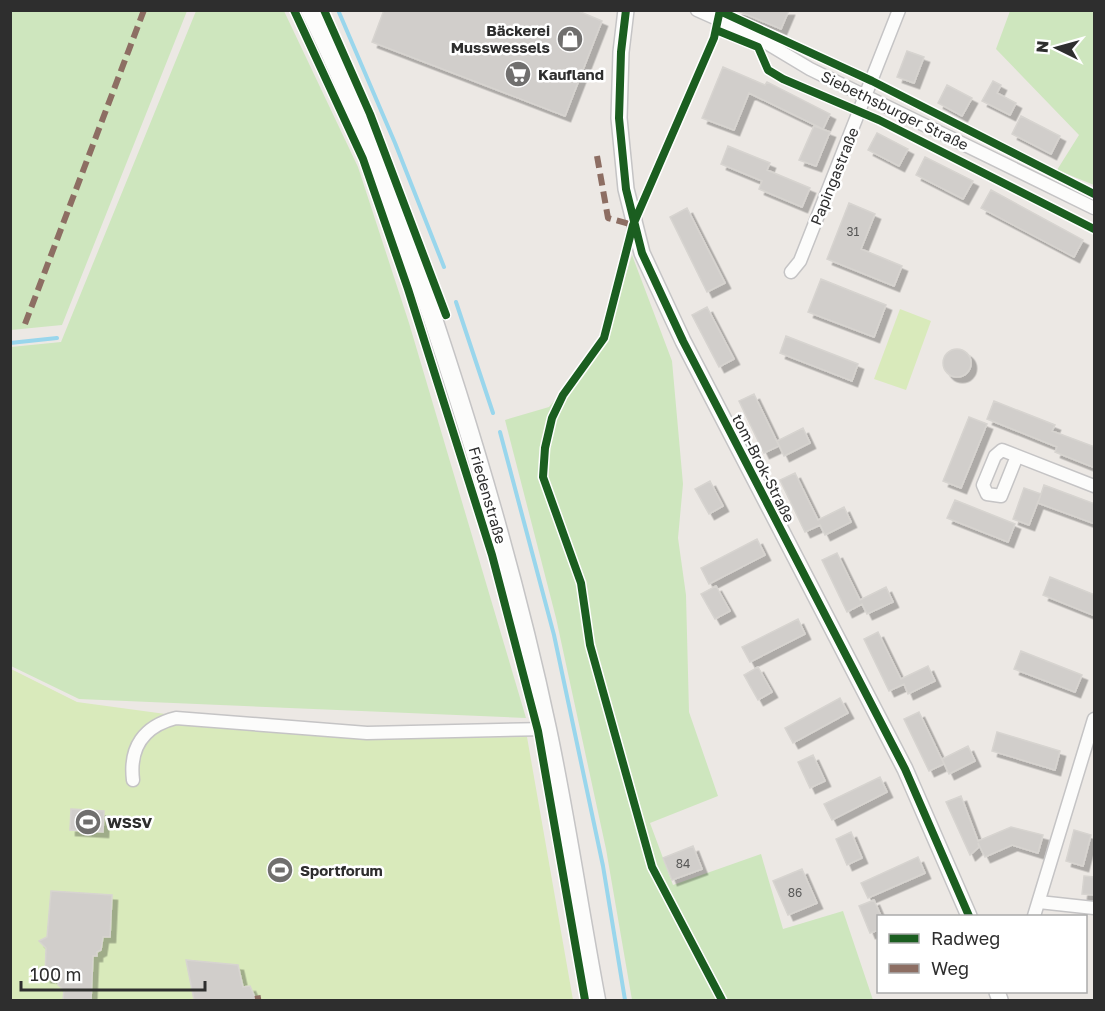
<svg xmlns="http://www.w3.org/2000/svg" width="1105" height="1011" font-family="'Golos Text',sans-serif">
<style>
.green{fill:#cee6be}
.pitch{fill:#d9eabb}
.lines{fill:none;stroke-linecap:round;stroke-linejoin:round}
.stream{stroke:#99d6ec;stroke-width:4}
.building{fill:#d1cecb;stroke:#d7d4d0;stroke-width:1.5;filter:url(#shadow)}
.minor-casing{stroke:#c5c4c5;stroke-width:15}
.tertiary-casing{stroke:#c5c4c5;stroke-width:18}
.secondary-casing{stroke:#c5c4c5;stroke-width:21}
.minor{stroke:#fcfcfb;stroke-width:12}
.tertiary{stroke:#fcfcfb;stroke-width:15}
.secondary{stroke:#fcfcfb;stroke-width:18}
.quiet{stroke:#8d6e63;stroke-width:6;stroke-dasharray:12 6;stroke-linecap:butt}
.cycleway-casing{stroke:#fff;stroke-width:11}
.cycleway{stroke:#1b5e20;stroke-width:8}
.labels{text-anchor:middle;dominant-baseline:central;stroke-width:5;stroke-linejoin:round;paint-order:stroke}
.number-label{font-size:12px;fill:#585857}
.poi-label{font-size:15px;font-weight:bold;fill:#2e2e2e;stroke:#fff;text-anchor:start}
.street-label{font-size:15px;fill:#2e2e2e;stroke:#fff}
</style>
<defs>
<filter id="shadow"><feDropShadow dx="5.5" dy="5.5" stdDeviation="0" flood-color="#0004"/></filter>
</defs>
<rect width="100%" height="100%" fill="#ece8e4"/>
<path class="green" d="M10,11h177l-125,314 -51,5z
M196,11h88l74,156 51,156 117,395 -447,-19 -68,-33v-319l50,-5z
M1010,11h84v174l-37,-15 22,-35 -83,-86z
M632,255l40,106 11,123 -5,54 8,57 3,117 29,84 -68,27 23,62 88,-31 22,75 60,-18 30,89h-241l-26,-151 -50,-231 -51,-198 44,-13 57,-69z"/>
<path class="pitch" d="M900,309l31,12 -25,69 -32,-11z
M11,669l66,33 274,37 176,-2 46,263h-562z"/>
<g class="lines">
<path class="stream" d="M338,10l57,133 49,124
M456,302l37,111
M10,343l47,-5
M500,432l54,203 49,231 22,134"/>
</g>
<path class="building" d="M384,10h192l26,11 -37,95 -193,-74z
M736,10h53l-8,19z
M907,51l17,6 -10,26 -17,-6z
M723,67l42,18 2,-3 63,32 -7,15 -74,-36 -15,37 -32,-12z
M993,81l8,4 -4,8 19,10 -6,12 -28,-14z
M947,85l25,13 -10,18 -24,-13z
M1021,116l39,20 -9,18 -39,-20z
M814,126l16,6 -14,34 -17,-6z
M877,133l31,16 -9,17 -31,-16z
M728,146l42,17 -3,7 43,18 -8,19 -43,-18 3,-8 -41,-17z
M925,157l48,24 -10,18 -47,-24z
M991,190l92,50 -9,17 -93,-49z
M849,203l26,11 -14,35 41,17 -8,20 -67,-27z
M687,208l38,75 -18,9 -37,-75z
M821,279l65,26 -12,32 -66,-25z
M707,307l27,52 -15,8 -27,-52z
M786,336l72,28 -6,17 -72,-28z
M943 363a14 14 0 1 1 28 0a14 14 0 1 1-28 0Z
M754,394l25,52 -15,7 -25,-52z
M994,401l61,24 -3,6 43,16v21l-40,-16 2,-5 -70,-28z
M969,417l18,7 -26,64 -18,-7z
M803,428l7,15 -26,13 -7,-15z
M795,473l23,47 26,-13 7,15 -26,13 -5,-10 -15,7 -25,-52z
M710,481l13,25 -14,8 -14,-25z
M1044,485l51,19v20l-57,-21z
M1024,488l17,6 -12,31 -16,-6z
M955,500l60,24 -7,18 -61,-24z
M757,539l8,16 -56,29 -8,-16z
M837,553l23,47 26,-13 7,15 -26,12 -5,-10 -15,8 -25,-52z
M1050,577l45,18v21l-52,-21z
M716,586l14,25 -15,8 -14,-25z
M798,619l7,15 -55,28 -8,-15z
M878,632l23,47 27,-13 7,15 -27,13 -4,-10 -15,7 -25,-52z
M1021,651l61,24 -7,17 -61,-23z
M758,667l14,25 -14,8 -14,-25z
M840,698l8,15 -55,30 -8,-15z
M919,712l25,52 -15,7 -25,-52z
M997,732l63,19 -5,19 -63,-19z
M968,746l7,15 -26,13 -7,-15z
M813,755l12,26 -15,7 -12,-26z
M880,777l7,15 -55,28 -8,-16z
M961,796l17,45 33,-14 32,8 -5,18 -26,-8 -27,12 -7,-14 1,4 -9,8 -24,-53z
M71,809l33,2 -1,21 -33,-2z
M1074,830l17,5 -8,31 -17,-5z
M851,832l11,26 -15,7 -11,-26z
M693,846l9,23 -30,11 -9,-22z
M918,857l7,16 -57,25 -7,-15z
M802,869l15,34 -29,12 -15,-34z
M1084,876l11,1v18l-13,-1z
M51,891l61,4 -2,42h-7l-2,13 -4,2v4h-4l-2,44h-28l1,-10 -6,-5 1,-7 -14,-1 1,-29 -7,-7 8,-4z
M874,900l7,16h-2v14l-9,3 -11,-27z
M186,960l52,5 5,22 7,-1 6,14h-62z"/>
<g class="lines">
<defs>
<path id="minor" d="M697,10l56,25 57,34 284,139
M791,272l9,-11 99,-251
M1017,456l-16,40 -14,-2 -4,-9 12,-29 7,-6 92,36
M133,780c-4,-33 11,-54 43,-62l191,15 180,-4
M1039,902l55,6
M1034,916l60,-197"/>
<path id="tertiary" d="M626,10l-5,42 -2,66 7,71 16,64 41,88 222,428 64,147
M997,992l3,8"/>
<path id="secondary" d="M310,10c60,123 106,253 147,383 35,111 66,223 90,336 19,90 32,181 49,271"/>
</defs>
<use href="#minor" class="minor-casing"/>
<use href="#tertiary" class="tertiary-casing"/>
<use href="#secondary" class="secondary-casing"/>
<use href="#minor" class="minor"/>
<use href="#tertiary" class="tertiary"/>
<use href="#secondary" class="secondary"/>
<path class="quiet" d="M597,156l11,62 25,7 2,-3
M25,324l119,-314
M255,999l6,-1"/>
<defs>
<path id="cycleway" d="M294,10l69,149 45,130 84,266 46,176 47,269
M324,10l46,104 76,201
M626,10l-5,42 -2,66 7,71 16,64 41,88 222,428 64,147
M720,10l-6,28 -81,187 -29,113 -41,57 -11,23 -7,30 -2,29 38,106 9,62 62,222 70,133
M720,11l152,70 222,113
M716,30l42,17 10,23 15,9 96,41 215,109"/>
</defs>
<use href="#cycleway" class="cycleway-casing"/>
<use href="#cycleway" class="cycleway"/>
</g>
<defs>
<symbol id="shop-disc" viewBox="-11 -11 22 22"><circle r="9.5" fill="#706f6e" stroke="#fff"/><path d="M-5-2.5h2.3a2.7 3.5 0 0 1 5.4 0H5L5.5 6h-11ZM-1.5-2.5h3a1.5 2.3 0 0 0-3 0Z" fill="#fff"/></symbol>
<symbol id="supermarket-disc" viewBox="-11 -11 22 22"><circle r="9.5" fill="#706f6e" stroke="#fff"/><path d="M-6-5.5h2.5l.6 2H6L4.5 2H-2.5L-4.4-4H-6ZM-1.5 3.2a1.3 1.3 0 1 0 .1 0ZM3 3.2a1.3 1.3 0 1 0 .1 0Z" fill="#fff"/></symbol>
<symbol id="stadium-disc" viewBox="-11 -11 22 22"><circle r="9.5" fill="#706f6e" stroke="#fff"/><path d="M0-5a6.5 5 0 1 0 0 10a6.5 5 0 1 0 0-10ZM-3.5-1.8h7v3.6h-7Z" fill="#fff"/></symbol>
</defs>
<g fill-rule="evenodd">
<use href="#shop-disc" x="555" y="24" width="30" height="30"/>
<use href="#supermarket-disc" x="503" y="59" width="30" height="30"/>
<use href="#stadium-disc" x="73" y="807" width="30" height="30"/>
<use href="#stadium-disc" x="265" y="855" width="30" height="30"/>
</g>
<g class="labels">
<g class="number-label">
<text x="853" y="231">31</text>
<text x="683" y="863">84</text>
<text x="795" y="892">86</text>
</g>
<g class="poi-label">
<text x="550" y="30" text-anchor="end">Bäckerei<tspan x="550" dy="17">Musswessels</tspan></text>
<text x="538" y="74">Kaufland</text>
<text x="107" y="822">WSSV</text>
<text x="300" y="870">Sportforum</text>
</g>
<g class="street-label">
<text transform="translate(895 110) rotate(26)">Siebethsburger Straße</text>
<text transform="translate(834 176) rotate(-68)">Papingastraße</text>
<text transform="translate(764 468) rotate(63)">tom-Brok-Straße</text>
<text transform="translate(488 495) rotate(74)">Friedenstraße</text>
</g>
</g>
<rect width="1105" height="1011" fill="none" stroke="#2e2e2e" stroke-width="24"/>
<rect x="877" y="915" width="210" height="78" fill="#ffffff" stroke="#ababab" stroke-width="1.5"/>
<rect x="889" y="934" width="30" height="9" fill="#1b5e20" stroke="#ababab" stroke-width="1.5"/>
<text x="931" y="945" font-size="18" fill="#2e2e2e">Radweg</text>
<rect x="889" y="964" width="30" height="9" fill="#8d6e63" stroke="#ababab" stroke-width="1.5"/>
<text x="931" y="975" font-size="18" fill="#2e2e2e">Weg</text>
<g transform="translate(1057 48) rotate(275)" stroke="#ffffff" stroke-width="4.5" paint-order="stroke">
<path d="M0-4.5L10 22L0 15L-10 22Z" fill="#2e2e2e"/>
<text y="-9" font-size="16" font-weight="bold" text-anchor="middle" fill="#2e2e2e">N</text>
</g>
<path d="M21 981v9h184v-9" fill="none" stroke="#2e2e2e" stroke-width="3"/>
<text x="30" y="981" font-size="18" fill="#2e2e2e" stroke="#ffffff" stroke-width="4.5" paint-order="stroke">100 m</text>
</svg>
